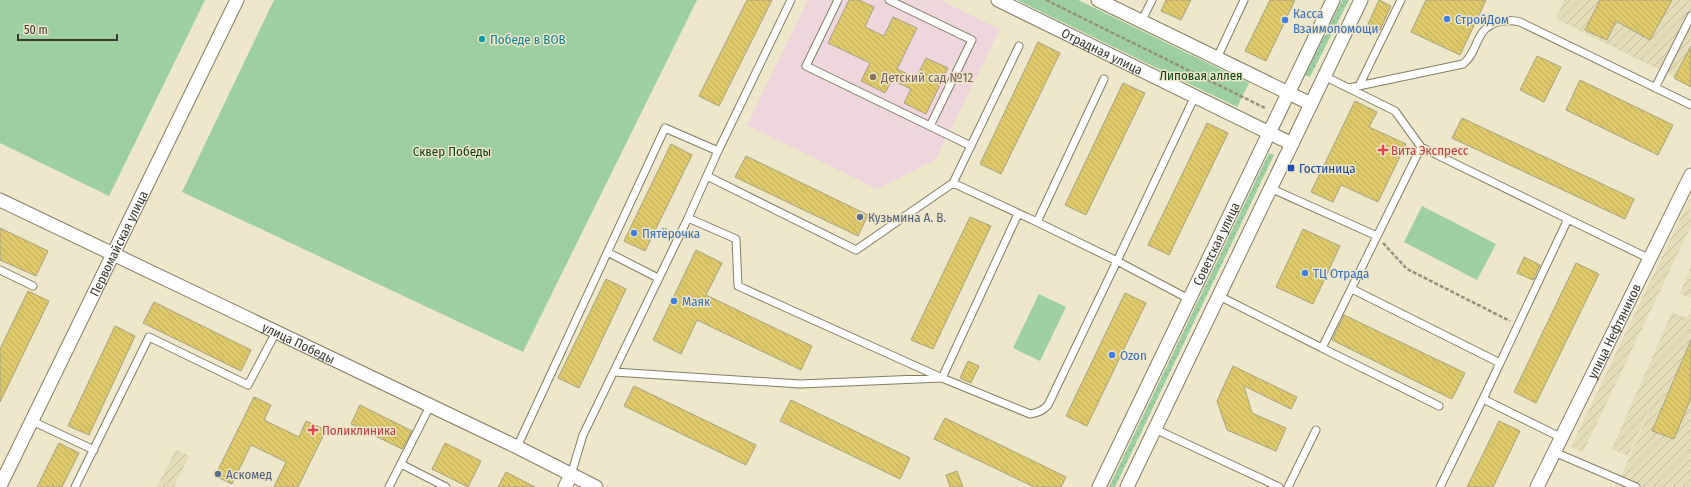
<svg xmlns="http://www.w3.org/2000/svg" width="1691" height="487" font-family="'Fira Sans Condensed',sans-serif">
<style>
.industrial{fill:url(#industrial-furrows)}
.education{fill:#efd5dc}
.grass{fill:url(#grass-dots)}
.park{fill:#9cd0a0}
.building{fill:url(#building-back-hatch);stroke:#a7a185}
.lines{fill:none;stroke-linecap:round;stroke-linejoin:round}
.lane-casing{stroke:#827c61;stroke-width:9}
.street-casing{stroke:#827c61;stroke-width:15}
.path{stroke:#95907b;stroke-width:2.5;stroke-dasharray:4 2;stroke-linecap:butt}
.lane{stroke:#fff;stroke-width:7}
.street{stroke:#fff;stroke-width:13}
.shop-dot{fill:#3f7fe0;stroke:#eee7ca;stroke-width:1.5}
.culture-dot{fill:#0f9aa8;stroke:#eee7ca;stroke-width:1.5}
.education-dot{fill:#8d6e63;stroke:#eee7ca;stroke-width:1.5}
.health-dot{fill:#e0444e;stroke:#eee7ca;stroke-width:1.5}
.transit-dot{fill:#1a4fb4;stroke:#eee7ca;stroke-width:1.5}
.service-dot{fill:#5c6f8a;stroke:#eee7ca;stroke-width:1.5}
.labels{text-anchor:middle;dominant-baseline:central;stroke-width:3;stroke-linejoin:round;paint-order:stroke}
.shop-label{font-size:13px;fill:#366cbe;stroke:#eee7ca;text-anchor:start}
.culture-label{font-size:13px;fill:#0d838f;stroke:#eee7ca;text-anchor:start}
.street-label{font-size:13px;fill:#3a372b;stroke:#eee7ca}
.park-label{font-size:13px;fill:#0c4117;stroke:#eee7ca}
.education-label{font-size:13px;fill:#785e54;stroke:#eee7ca;text-anchor:start}
.health-label{font-size:13px;fill:#be3a42;stroke:#eee7ca;text-anchor:start}
.transit-label{font-size:13px;fill:#164399;stroke:#eee7ca;text-anchor:start}
.service-label{font-size:13px;fill:#4e5e75;stroke:#eee7ca;text-anchor:start}
</style>
<defs>
<pattern id="industrial-furrows" width="10" height="10" patternUnits="userSpaceOnUse"><rect width="10" height="10" fill="#e4dcb7"/><path d="M-1 1l2-2M0 10L10 0M9 11l2-2" fill="none" stroke="#c4bd9e"/></pattern>
<pattern id="grass-dots" width="8" height="8" patternUnits="userSpaceOnUse"><rect width="8" height="8" fill="#9cd0a0"/><path d="M2 2h.1M6 6h.1" fill="none" stroke="#87b38a" stroke-width="1.8" stroke-linecap="round"/></pattern>
<pattern id="building-back-hatch" width="6" height="6" patternUnits="userSpaceOnUse"><rect width="6" height="6" fill="#ddc86a"/><path d="M-1 5l2 2M0 0l6 6M5-1l2 2" fill="none" stroke="#beac5c"/></pattern>
</defs>
<rect width="100%" height="100%" fill="#eee7ca"/>
<path class="industrial" d="M1564,0h127v85l-135,-66z
M1690,198l1,28 -108,226 -12,-5z
M1691,266v32l-11,-4z
M1691,308v179h-74l39,-93 -28,62 -16,-7 60,-137 15,6z
M176,449l13,7 -15,31h-17z"/>
<path class="education" d="M808,0h132l60,29 -64,130 -59,30 -130,-64z"/>
<path class="grass" d="M1342,0h7l-39,77 -5,-2z
M1269,153l5,2 -159,332h-6z"/>
<path class="park" d="M0,0h205l-96,196 -109,-53z
M274,0h423l-174,352 -341,-160z
M1017,0h61l171,83 -12,24z
M1422,206l74,38 -19,36 -73,-38z
M1039,294l27,13 -26,54 -27,-13z"/>
<path class="building" d="M747,0h25l-53,106 -20,-10z
M849,0h10l15,7 -9,20 19,9 9,-19 24,11 -20,41 19,9 10,-20 22,10 -22,46 -22,-11 7,-14 -19,-9 -7,13 -24,-12 9,-18 -42,-20z
M1166,0h25l-10,20 -20,-9z
M1270,0h25l-29,61 -21,-10z
M1379,0l12,6 -11,24 -12,-6z
M1426,0h60l-26,55 -49,-23z
M1600,0h72l-22,40 -34,-19 -9,19 -22,-10z
M1038,42l22,11 -59,121 -21,-10z
M1691,46v41l-17,-9z
M1537,56l24,11 -17,35 -24,-12z
M1580,80l93,45 -15,30 -92,-45z
M1123,83l22,10 -59,122 -21,-10z
M1355,101l22,11 -8,15 37,17 -28,58 -37,-17 -8,17 -22,-10z
M1462,118l172,81 -9,20 -173,-81z
M1207,123l21,10 -59,122 -21,-10z
M671,144l21,11 -47,96 -21,-10z
M746,156l122,59 -10,21 -123,-59z
M970,217l21,9 -58,123 -22,-9z
M0,228l48,23 -12,25 -36,-16z
M1303,229l37,17 -27,58 -37,-17z
M696,250l26,13 -16,32 106,51 -11,24 -104,-50 -16,34 -28,-14z
M1524,257l16,8 -7,15 -16,-7z
M1576,263l23,11 -63,129 -22,-11z
M606,279l20,10 -47,99 -21,-10z
M28,291l21,10 -49,101v-53z
M1125,293l21,10 -59,123 -21,-10z
M154,302l97,48 -10,21 -98,-48z
M1344,315l121,58 -13,26 -120,-59z
M115,326l20,10 -46,99 -21,-9z
M1691,340v58l-17,41 -22,-8z
M968,361l11,5 -8,17 -11,-5z
M1233,366l64,31 -6,12 -47,-23 8,27 34,15 -10,23 -49,-21 -10,-29z
M634,386l122,59 -10,20 -122,-59z
M254,397l17,8 -7,15 35,17 7,-16 20,9 -28,57h-24l12,-25 -35,-17 -19,39 -17,-8z
M791,400l119,58 -10,21 -120,-58z
M360,405l52,26 -10,18 -51,-25z
M945,418l121,59 -5,10h-27l-100,-48z
M1499,421l21,10 -27,56h-26z
M59,443l20,10 -17,34h-25z
M445,443l36,18 -13,26 -36,-18z
M957,471l6,16h-13l-4,-12z
M506,472l29,15h-37z"/>
<g class="lines">
<defs>
<path id="lane" d="M838,0l-32,66 165,80
M889,0l83,40 -42,86
M1141,22l11,-22
M1217,58l27,-58
M1324,76l71,35 26,36 147,72 -85,180 79,39
M1359,86l42,-86
M1349,88l114,-24c16,-12 11,-35 35,-42 8,-2 14,-2 22,0l171,83
M1655,88l36,-72
M707,176l149,74 97,-67 84,39 80,39 78,-165
M953,183l66,-137
M1270,188l107,48
M688,218l48,21 2,47 204,92 76,-164
M1568,219l82,40
M1037,222l67,-143
M609,253l49,25
M0,270l33,16
M1352,289l148,74
M1219,296l103,52 99,-201
M1322,348l117,58
M614,372l186,12 142,-6 88,36c8,-1 13,-3 18,-9l69,-144 72,38
M32,421l62,29
M1155,429l124,58
M517,447l148,-319 53,23
M1554,452l82,35
M401,464l45,23
M571,475l12,-40 105,-217 30,-67 73,-151
M75,487l74,-150 99,48 28,-53
M389,487l41,-81
M1288,487l28,-57
M1440,487l43,-88"/>
<g id="street">
<path id="s1" d="M998,0l294,144"/>
<path d="M1098,0l213,104"/>
<path id="s2" d="M0,200l517,247 79,40"/>
<path id="s3" d="M0,486l237,-486"/>
<path d="M565,487l6,-12"/>
<path id="s4" d="M1099,487l234,-487"/>
<path d="M1127,487l234,-487"/>
<path id="s5" d="M1537,487l154,-312"/>
</g>
</defs>
<use href="#lane" class="lane-casing"/>
<use href="#street" class="street-casing"/>
<path class="path" d="M1046,0l219,108
M1383,243l24,26 103,52"/>
<use href="#lane" class="lane"/>
<use href="#street" class="street"/>
</g>
<g class="shop-dot">
<circle cx="1447" cy="19" r="4"/>
<circle cx="1285" cy="20" r="4"/>
<circle cx="634" cy="233" r="4"/>
<circle cx="1305" cy="273" r="4"/>
<circle cx="674" cy="301" r="4"/>
<circle cx="1112" cy="355" r="4"/>
</g>
<circle class="culture-dot" cx="482" cy="39" r="4"/>
<circle class="education-dot" cx="873" cy="77" r="4"/>
<g class="health-dot">
<path d="M1381 144h4v4h4v4h-4v4h-4v-4h-4v-4h4z"/>
<path d="M311 424h4v4h4v4h-4v4h-4v-4h-4v-4h4z"/>
</g>
<rect class="transit-dot" x="1287" y="164" width="8" height="8" rx="2"/>
<g class="service-dot">
<circle cx="860" cy="217" r="4"/>
<circle cx="218" cy="474" r="4"/>
</g>
<g class="labels">
<g class="shop-label">
<text x="1293" y="13">Касса<tspan x="1293" dy="15">Взаимопомощи</tspan></text>
<text x="1455" y="19">СтройДом</text>
<text x="642" y="233">Пятёрочка</text>
<text x="1313" y="273">ТЦ Отрада</text>
<text x="682" y="301">Маяк</text>
<text x="1120" y="355">Ozon</text>
</g>
<g class="culture-label">
<text x="490" y="39">Победе в ВОВ</text>
</g>
<g class="street-label">
<text stroke="none"><textPath href="#s1" startOffset="116">Отрадная улица</textPath></text>
<text stroke="none"><textPath href="#s3" startOffset="270">Первомайская улица</textPath></text>
<text stroke="none"><textPath href="#s4" startOffset="270">Советская улица</textPath></text>
<text stroke="none"><textPath href="#s5" startOffset="174">улица Нефтяников</textPath></text>
<text stroke="none"><textPath href="#s2" startOffset="331">улица Победы</textPath></text>
</g>
<g class="park-label">
<text x="1201" y="75">Липовая аллея</text>
<text x="452" y="151">Сквер Победы</text>
</g>
<g class="education-label">
<text x="881" y="77">Детский сад №12</text>
</g>
<g class="health-label">
<text x="1391" y="150">Вита Экспресс</text>
<text x="322" y="430">Поликлиника</text>
</g>
<g class="transit-label">
<text x="1299" y="168">Гостиница</text>
</g>
<g class="service-label">
<text x="868" y="217">Кузьмина А. В.</text>
<text x="226" y="474">Аскомед</text>
</g>
</g>
<path d="M18 34v6h99v-6" fill="none" stroke="#3a372b" stroke-width="2"/>
<text x="24" y="34" font-size="12" fill="#3a372b" stroke="#eee7ca" stroke-width="3" paint-order="stroke">50 m</text>
</svg>
